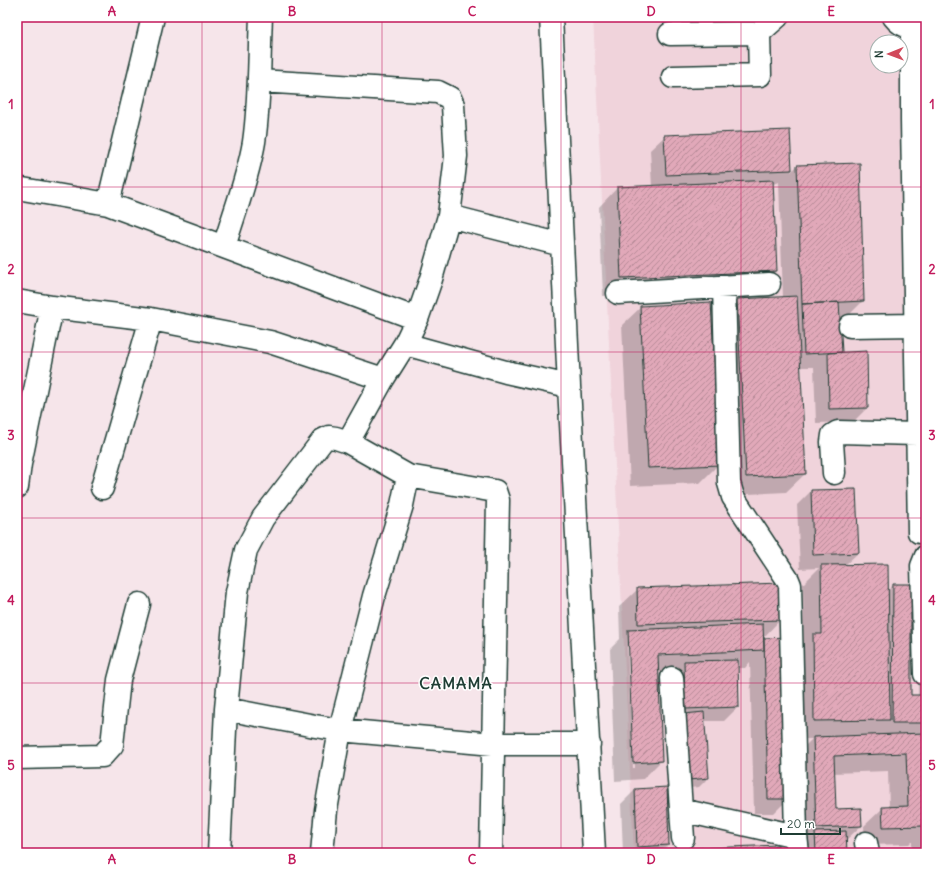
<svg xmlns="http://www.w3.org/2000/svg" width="943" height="870" font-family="Delius,sans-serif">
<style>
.built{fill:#f0d3db;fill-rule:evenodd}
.shadow{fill:#0003;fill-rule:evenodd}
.building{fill:url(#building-hatch);stroke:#1f3d34}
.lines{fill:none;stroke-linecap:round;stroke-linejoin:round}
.minor-casing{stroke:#1f3d34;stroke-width:25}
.minor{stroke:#fff;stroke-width:22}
.grid{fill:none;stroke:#c2185b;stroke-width:1;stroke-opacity:0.55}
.labels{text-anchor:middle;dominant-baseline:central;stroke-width:3;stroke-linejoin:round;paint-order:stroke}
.district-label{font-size:16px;font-weight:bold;letter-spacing:1px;fill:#1f3d34;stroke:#fff}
.neatline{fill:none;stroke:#c2185b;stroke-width:1.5}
.grid-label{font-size:13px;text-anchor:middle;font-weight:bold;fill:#c2185b}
</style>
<defs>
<pattern id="building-hatch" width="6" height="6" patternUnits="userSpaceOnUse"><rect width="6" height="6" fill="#e1a8b9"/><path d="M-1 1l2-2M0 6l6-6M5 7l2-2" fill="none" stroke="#b68a97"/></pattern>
</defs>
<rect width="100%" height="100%" fill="#f6e5ea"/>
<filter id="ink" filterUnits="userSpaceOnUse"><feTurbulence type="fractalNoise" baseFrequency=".025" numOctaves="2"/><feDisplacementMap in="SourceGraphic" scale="8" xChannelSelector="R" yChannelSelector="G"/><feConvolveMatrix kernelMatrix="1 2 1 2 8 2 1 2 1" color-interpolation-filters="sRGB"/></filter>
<g filter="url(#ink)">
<path class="built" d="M593,17h333v836h-292zM877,42h24v24h-24z"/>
<path class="shadow" d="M790,131l1,41 6,-6 66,135 -18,18 -6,1 2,33 26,55 -14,14 -37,1 -2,-56h-14l5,107 -19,18 -58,3 -9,-176 18,-19 46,-2 -4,-116 -2,1 -5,1 4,87 -18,18 -155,7 -4,-89 18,-19 35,-1 -2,-37 15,-14z
M926,224v310l-11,-300z
M641,307l78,157 -19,19 -70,3 -8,-161z
M811,491l47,62 -13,12 43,26 5,-6 23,27 -6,6v78h8l1,-105 7,-7v269h-14v-12l-3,3 -44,1 -1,-19 19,-18h6l-1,-37 -55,2 2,37 26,16 -16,15 1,12h-39l-12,-97 17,-17h-16l-1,-85 9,-9 -1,-61 16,-16 -19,1 -3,-64z
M638,589l143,30 -19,20 23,-1 3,161 -14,14h-20l-4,-151 -5,6h-8l1,39 -14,14h-20l4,57 -9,9 -19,2 -4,-118 -19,1 4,89 -18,18 -28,2 -5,-132 10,-10 -1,-32zM627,647h2l6,121h-2z
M635,790l33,55 -6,6 115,2h-154l-2,-49z"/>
<path class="building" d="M790,130l2,40 -126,5 -2,-40z
M860,163l4,138 -62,3 -5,-139z
M773,180l4,91 -156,7 -4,-91z
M797,296l9,178 -60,3 -9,-178z
M711,302l9,163 -72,3 -8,-162z
M839,302l3,50 -38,2 -2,-50z
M867,351l1,57 -39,1 -1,-56z
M856,489l3,64 -46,2 -2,-65z
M888,564l2,156 -76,1 -1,-87h9l-1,-69z
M781,583l1,37 -144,4 -1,-36z
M893,584h24v28l-6,1v82h15v28h-34z
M763,624l1,26 -106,5 4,106 -29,2 -5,-133z
M786,637l3,162h-21l-4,-161z
M738,660l1,47 -54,2 -1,-48z
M704,712l5,66 -20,2 -5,-66z
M925,733l1,93 -43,1 -1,-20 26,-1 -2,-53 -72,3 2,53 25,-1 1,18 -46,2 -3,-91z
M667,787l2,58 -32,2 -2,-58z
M846,831l1,22h-31l-1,-21z
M778,845v8h-140v-2z"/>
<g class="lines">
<defs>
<path id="minor" d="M261,17c-2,41 -1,84 -7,125 -6,36 -20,71 -30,105l193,72
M551,17l18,369 25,467
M894,17c9,12 21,12 32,4
M912,27v94l7,411
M670,34l89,-1 18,-16
M673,77l87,-2 -1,-42
M259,81l179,11 12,6 3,7 3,51 -7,60 -18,63 -14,40 -12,25 -22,35 -35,63
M17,188l91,16 116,43
M108,204l45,-187
M449,216l113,29
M724,286l5,197 4,14 55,83 2,5 6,251
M618,293l151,-9
M17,301l35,6 99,12 119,23 113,37
M850,326l66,-1
M405,344l101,28 63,14
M834,473l-2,-31 1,-7 5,-3 79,2
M17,487l3,-23 32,-157
M102,488l49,-169
M925,674l-3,-108 4,-10
M672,678l11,160
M226,709l89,17 25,4 153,14h96
M17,758l85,-2 10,-11 7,-65 20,-76
M681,810l115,26 2,17
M866,843l2,10
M219,853l7,-144 11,-117 9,-42 17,-32 60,-78 6,-3 7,1 12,4 60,34 87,15 3,9 -7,353
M322,853l4,-43 14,-80 34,-134 28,-91 6,-29"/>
</defs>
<use href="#minor" class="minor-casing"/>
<use href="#minor" class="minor"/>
</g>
</g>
<path class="grid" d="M202,17v836M382,17v836M561,17v836M741,17v836M17,187h909M17,352h909M17,518h909M17,683h909"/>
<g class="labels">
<g class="district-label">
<text x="456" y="683">CAMAMA</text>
</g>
</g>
<rect width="943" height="870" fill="none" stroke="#fff" stroke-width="44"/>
<g transform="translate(889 54) rotate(269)"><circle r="19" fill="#ffffff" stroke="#a5b1ae"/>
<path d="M0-3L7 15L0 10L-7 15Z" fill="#d1495b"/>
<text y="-6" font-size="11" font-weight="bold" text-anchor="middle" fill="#1f3d34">N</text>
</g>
<path d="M781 828v6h59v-6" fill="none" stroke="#1f3d34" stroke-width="2"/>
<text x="787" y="828" font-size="12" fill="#1f3d34" stroke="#ffffff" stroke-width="3" paint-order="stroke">20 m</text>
<rect x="22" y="22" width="899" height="826" class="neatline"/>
<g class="grid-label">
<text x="112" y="16">A</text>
<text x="292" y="16">B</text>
<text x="472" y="16">C</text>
<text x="651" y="16">D</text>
<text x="831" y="16">E</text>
<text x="11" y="109">1</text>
<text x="932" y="109">1</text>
<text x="11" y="274">2</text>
<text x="932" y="274">2</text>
<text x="11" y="440">3</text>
<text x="932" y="440">3</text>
<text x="11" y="605">4</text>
<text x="932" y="605">4</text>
<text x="11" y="770">5</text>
<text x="932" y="770">5</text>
<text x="112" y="864">A</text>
<text x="292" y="864">B</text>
<text x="472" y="864">C</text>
<text x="651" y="864">D</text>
<text x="831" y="864">E</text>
</g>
</svg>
